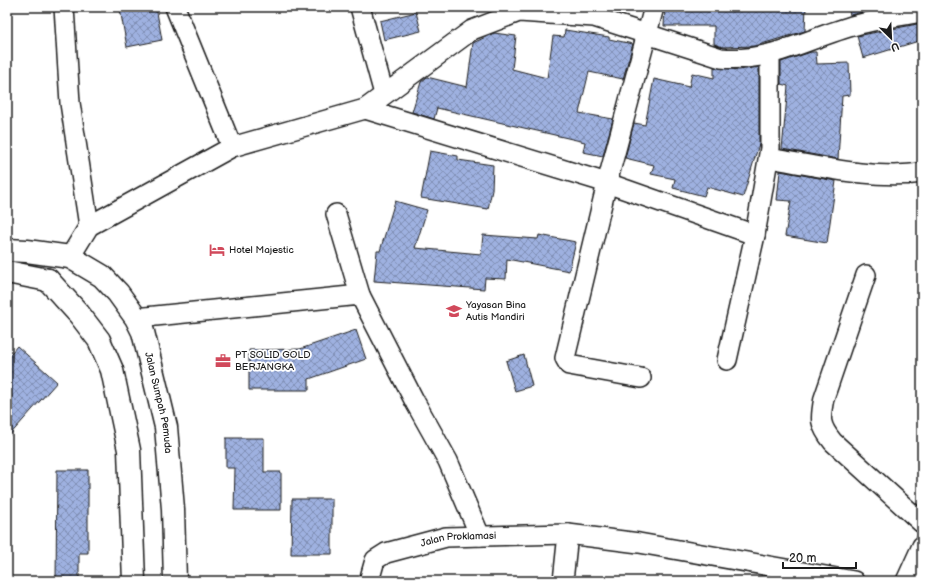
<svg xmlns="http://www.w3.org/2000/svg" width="929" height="588" font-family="'Balsamiq Sans',sans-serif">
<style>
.building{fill:url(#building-cross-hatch);stroke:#1c1c1c}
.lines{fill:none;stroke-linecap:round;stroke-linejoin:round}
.minor-casing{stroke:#1c1c1c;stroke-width:22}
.primary-casing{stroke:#1c1c1c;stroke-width:25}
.minor{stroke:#fff;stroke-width:19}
.primary{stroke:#fff;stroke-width:22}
.labels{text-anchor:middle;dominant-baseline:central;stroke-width:3.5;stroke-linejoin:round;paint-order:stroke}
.poi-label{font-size:10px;fill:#1c1c1c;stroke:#fff;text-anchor:start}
.street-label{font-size:10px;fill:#1c1c1c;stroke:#fff}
</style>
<defs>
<pattern id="building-cross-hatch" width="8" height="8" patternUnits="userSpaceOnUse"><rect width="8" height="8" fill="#9eb1e0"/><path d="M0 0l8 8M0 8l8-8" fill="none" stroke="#808fb5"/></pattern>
</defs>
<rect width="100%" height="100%" fill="#fff"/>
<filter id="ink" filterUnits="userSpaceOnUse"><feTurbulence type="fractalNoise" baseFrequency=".025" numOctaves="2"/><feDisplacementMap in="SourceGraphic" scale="8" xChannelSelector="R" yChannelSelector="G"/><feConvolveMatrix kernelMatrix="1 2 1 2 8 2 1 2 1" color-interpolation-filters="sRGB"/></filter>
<g filter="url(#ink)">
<path class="building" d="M130,7h26l6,33 -35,7 -7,-38z
M665,7h141l-1,24 -50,15 -32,1 -9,-3v-18h-50z
M848,7h18l1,4 -17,4z
M416,12l5,19 -37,9 -4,-19z
M922,23v17l-59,18 -6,-22z
M565,30l44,7v2l24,5 -10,35 -34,-7 -10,41 34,6 -10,37 -20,-4 2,-10 -148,-34 -3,11 -22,-7 9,-30 6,-5 40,10 6,-44 21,-10 22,3 -4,33 35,9 6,-42 11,1z
M811,52h5l1,12 32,-1 1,32 -8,1 -4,63 -56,-10 6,-63 -7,-2v-22z
M714,67l25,3 20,-3v77l-16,53 -36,-10 -3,9 -31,-8 2,-9 -24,-5 3,-9 -29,-7 9,-35 11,2 9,-46 35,8 3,-14 22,5z
M430,151l28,5v4l35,5 -1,25 -4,19 -67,-11z
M780,171l56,10 -9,62 -42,-7 6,-35 -14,-1z
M395,201l32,9 -12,38 66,6 2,-19 55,4 1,-4 37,7 -7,29 -62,-12 -1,20 -21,-1 -1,11 -110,-8 3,-30h3z
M356,330l10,29 -57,20v11h-60v-40l51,-1z
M17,346l40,36 -50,56v-80z
M524,355l8,31 -17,5 -9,-30z
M226,438h38v34h17v38h-47l1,-42h-9z
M57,470h31v83h-9v28h-23z
M292,499h40v55h-41z"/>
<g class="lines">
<defs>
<g id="minor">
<path d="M64,7l6,96 19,123"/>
<path d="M175,7l57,140"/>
<path d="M360,7l24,87"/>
<path d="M365,109l242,74 148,52 15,-87v-94"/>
<path d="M769,158c48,8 105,22 153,15"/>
<path d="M336,214l24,81"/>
<path d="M70,257l19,-31 143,-79 133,-38 107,-79 47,-18 75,5 127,41c49,5 89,-21 135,-33 22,-6 44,-9 66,-13"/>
<path d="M866,275l-42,123c-4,21 -5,27 9,44l89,81"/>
<path d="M136,318l224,-23 55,107 33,59 32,75"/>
<path d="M727,360l28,-125"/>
<path d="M641,378l-72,-13 -4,-7 42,-175 47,-176"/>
<path id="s1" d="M369,581l6,-21 11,-7 60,-16 122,-3 71,9 215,38"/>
<path d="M563,581l5,-47"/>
<path d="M906,581l16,-35"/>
</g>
<g id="primary">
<path id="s2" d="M7,250l20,1 43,6 32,19 16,17 18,25 7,14 23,95 7,82 2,72"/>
<path d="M7,272l41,8"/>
<path d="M48,280l31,34 20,26 13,30 17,80 5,131"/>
</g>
</defs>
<use href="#minor" class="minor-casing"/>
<use href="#primary" class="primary-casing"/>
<use href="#minor" class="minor"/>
<use href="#primary" class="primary"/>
</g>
</g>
<defs>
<symbol id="hotel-bare" viewBox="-9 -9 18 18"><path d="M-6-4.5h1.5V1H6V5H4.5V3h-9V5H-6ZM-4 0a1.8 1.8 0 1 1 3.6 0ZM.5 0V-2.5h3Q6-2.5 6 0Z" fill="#d1495b" stroke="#fff" stroke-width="2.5" paint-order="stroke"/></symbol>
<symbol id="school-bare" viewBox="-9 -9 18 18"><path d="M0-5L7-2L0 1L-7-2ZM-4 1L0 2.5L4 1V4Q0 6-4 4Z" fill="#d1495b" stroke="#fff" stroke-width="2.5" paint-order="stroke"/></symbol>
<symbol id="office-bare" viewBox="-9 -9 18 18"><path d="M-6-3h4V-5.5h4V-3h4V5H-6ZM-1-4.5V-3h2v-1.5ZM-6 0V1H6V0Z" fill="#d1495b" stroke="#fff" stroke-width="2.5" paint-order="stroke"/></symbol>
</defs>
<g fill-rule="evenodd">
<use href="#hotel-bare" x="206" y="239" width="22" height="22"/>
<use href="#school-bare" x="443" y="300" width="22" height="22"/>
<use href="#office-bare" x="212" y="350" width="22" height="22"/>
</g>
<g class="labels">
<g class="poi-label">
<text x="229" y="250">Hotel Majestic</text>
<text x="466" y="305">Yayasan Bina<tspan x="466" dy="12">Autis Mandiri</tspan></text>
<text x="235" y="355">PT SOLID GOLD<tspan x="235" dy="12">BERJANGKA</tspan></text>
</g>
<g class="street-label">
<text stroke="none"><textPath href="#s2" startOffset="243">Jalan Sumpah Pemuda</textPath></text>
<text stroke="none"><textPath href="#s1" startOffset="109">Jalan Proklamasi</textPath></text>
</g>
</g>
<rect width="929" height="588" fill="none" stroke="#fff" stroke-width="24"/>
<rect x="12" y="12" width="905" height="564" fill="none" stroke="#1c1c1c" stroke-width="1.5" filter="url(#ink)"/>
<g transform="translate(891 38) rotate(156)" stroke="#ffffff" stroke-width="3" paint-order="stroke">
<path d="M0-3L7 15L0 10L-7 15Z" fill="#1c1c1c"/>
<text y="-6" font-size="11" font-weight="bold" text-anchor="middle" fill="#1c1c1c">U</text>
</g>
<path d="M783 562v6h73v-6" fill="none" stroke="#1c1c1c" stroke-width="2"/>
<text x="789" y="562" font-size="12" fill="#1c1c1c" stroke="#ffffff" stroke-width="3" paint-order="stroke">20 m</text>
</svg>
